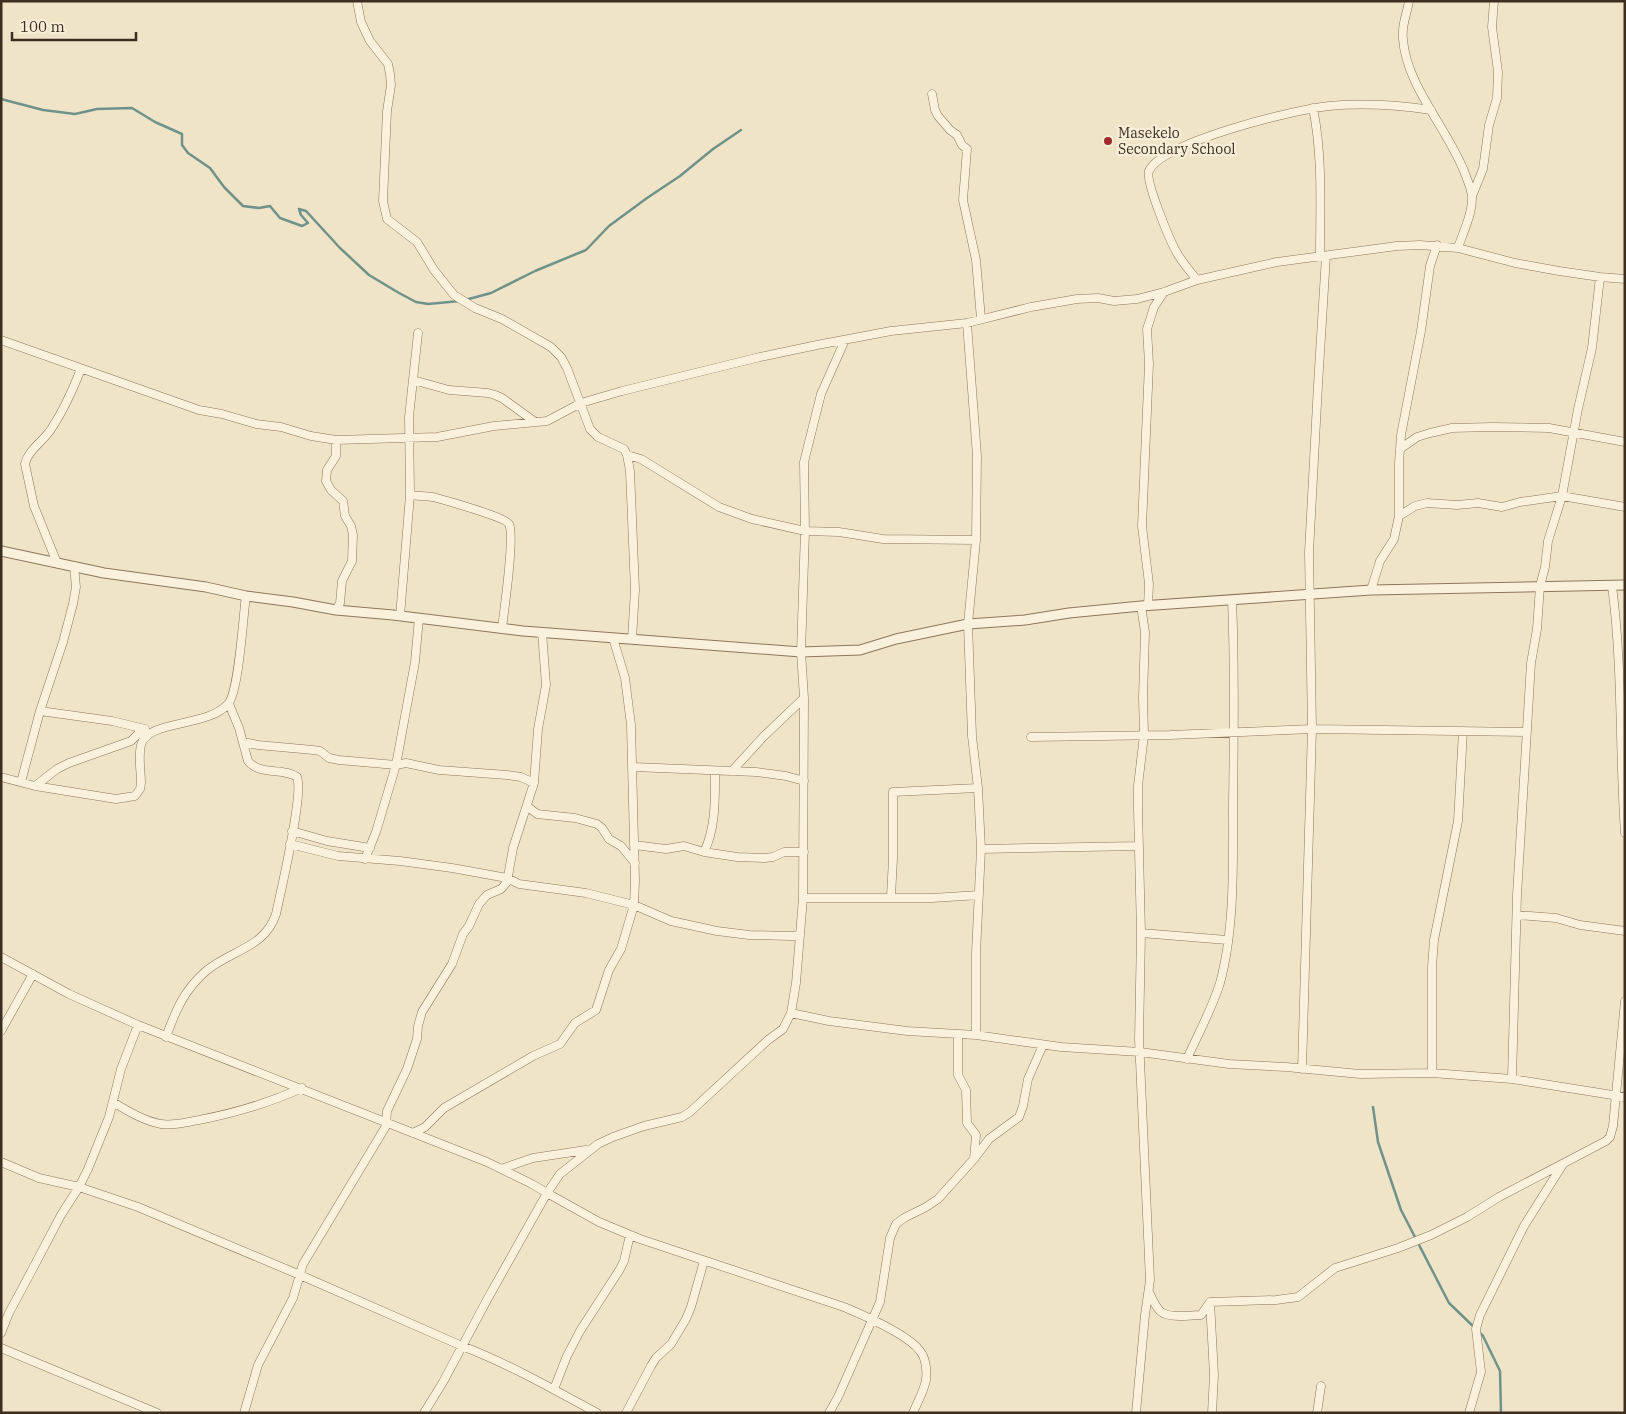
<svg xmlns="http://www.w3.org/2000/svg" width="1626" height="1414" font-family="'IBM Plex Serif',serif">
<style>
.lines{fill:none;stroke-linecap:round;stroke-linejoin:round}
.stream{stroke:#6f938a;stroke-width:2.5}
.minor-casing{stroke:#8d765c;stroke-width:9}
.tertiary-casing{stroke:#8d765c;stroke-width:11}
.minor{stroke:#faf1dc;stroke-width:8}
.tertiary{stroke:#faf1dc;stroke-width:9}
.poi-dot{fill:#9e2a2b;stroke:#f7eed8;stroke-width:2}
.labels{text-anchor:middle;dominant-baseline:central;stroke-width:4.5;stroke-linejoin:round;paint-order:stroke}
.poi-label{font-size:14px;fill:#3d2e20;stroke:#f7eed8;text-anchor:start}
</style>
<rect width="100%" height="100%" fill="#f0e4c8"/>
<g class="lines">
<path class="stream" d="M1,99l42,11 32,4 22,-5 35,-1 23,14 27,12v11l6,8 22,15 14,19 19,19 16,2 11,-2 10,12 22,8 6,-3 -7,-8 -2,-6 7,2 34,37 29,27 30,18 17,9 12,2 32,-3
M465,300l26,-7 44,-22 51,-21 23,-24 38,-28 33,-22 33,-27 28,-19
M1373,1107l5,35 23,68 48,93 26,25
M1479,1332l4,4 17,35 1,42"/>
<defs>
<path id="minor" d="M357,1l4,21 9,19 18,23 2,10 1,11 -4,26 -4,90 4,18 30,23 17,28 20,25 21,13 27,11 49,28 10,10 6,11 23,61 8,8 26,12 3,6 3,16 5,119 -3,49
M1409,1c-2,13 -8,25 -6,38 3,46 44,89 61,132 3,8 7,17 8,25 1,17 -9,36 -14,52
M932,94l3,16 3,6 12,14 7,5 5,10 5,4 -4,51 13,60 5,59
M1313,108c10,49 7,99 7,148
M1472,196l11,-27 6,-44 8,-27 1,-26 -6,-45 2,-26
M1197,280c-7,-9 -15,-18 -20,-27 -7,-12 -32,-72 -28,-82 12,-29 148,-62 180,-65 34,-3 68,-1 102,4
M967,323l10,133 -1,84 -8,84 4,112 6,52 3,61 -5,104v82
M1,340l198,70 23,4 34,10 25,3 30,9 25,4 101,-3 57,-11 53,-5 34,-18 41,-12 138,-34 57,-12 74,-14 76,-8 64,-16 46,-8 21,-1 16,3 23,-2 27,-7 33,-12 80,-18 120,-16 23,-1 38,3 57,15 44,8 41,6 25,2
M413,380l36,10 39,3 7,2 7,3 33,24
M1400,449l17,-12 13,-4 22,-5 40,-1 57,1 76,14
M627,455l14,4 78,48 33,12 53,12 34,1 44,7 93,1
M410,495c7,1 15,1 23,2 11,3 72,20 76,27 6,12 -5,87 -7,104
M1399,516l16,-10 12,-3 30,2 21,-2 24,4 18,-5 42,-6 63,11
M57,563l-23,-57 -9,-42c3,-15 21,-24 28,-38 12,-18 20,-37 28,-57
M1612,586c11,83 7,164 13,247
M1371,590l9,-29 14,-22 5,-23v-53l2,-28 20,-104 9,-65 7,-21
M1148,606l1,-22 -7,-58 7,-162 -2,-35 7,-22 10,-15
M336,610l4,-7 2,-22 10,-20 1,-26 -2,-9 -6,-10 -2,-15 -12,-11 -5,-9 1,-11 9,-14v-16
M400,616l10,-121 -1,-78 9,-84
M40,711l72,10 33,8
M1031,737l139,-2 142,-6 215,3
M243,742l15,3 55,5 7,1 9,7 10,2 57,5 10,-2 33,7 68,5 14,2 13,6
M633,767l123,5 30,4 18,5
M732,771l32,-35 40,-38
M1,777l34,9 81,13 19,-3 5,-7 1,-6c0,-11 -3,-26 0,-38 7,-26 66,-17 87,-41 11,-12 15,-88 18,-108
M21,782l19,-71 23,-69 10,-38 3,-17 -2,-21
M35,786l22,-17 12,-6 62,-22 12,-12
M527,806l10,8 38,4 22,6 5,4 7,11 12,7 14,17
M292,831l35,10 43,7
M290,844l48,12 62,5 52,7 55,10 12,6 67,9 48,12 37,16 46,10 32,4 42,1 9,-1
M634,845l32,4 18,-3 20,6 33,5 28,1 8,-1 11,-5h20
M981,849l157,-3
M704,852c12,-24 11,-54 11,-81
M365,859l11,-27 20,-67 19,-103 4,-44
M891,897l2,-39v-66l85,-4
M803,898h129l47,-3
M1517,915l39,3 24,7 45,6
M1141,933l86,7
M1,957l68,37 69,31 349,137 45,22 15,9 52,29 41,17 204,68c19,8 64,27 76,44 6,7 7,20 6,29 -2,11 -9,23 -13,33
M791,1013l38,8 78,10 69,4 85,12 79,5 89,12 57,3 74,7 72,-1 80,6 113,18
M1,1031l32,-57
M958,1034v41l8,15 1,33 9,12 -2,24
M166,1037c10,-27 18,-47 40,-66 25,-21 59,-23 70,-57 5,-24 28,-120 21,-137 -14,-10 -37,-1 -49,-16l-9,-33 -10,-24
M1187,1059c11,-25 25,-50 33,-76 15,-55 13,-121 13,-178 1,-68 2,-137 -1,-205
M1302,1069l10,-340 -3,-177 9,-167 8,-129
M1432,1073v-106l2,-27 24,-119 5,-90
M1512,1079l5,-184 14,-232 6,-34 3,-43 5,-19 3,-26 14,-45 16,-87 14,-61 8,-71
M113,1102c14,9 31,19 48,22 13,2 26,-2 38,-4 36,-7 70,-17 103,-32
M413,1133l12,-6 19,-19 89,-52 27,-12 15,-21 21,-13 13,-40 12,-21 13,-44 1,-25 -4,-155 -6,-47 -12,-40
M1,1162l38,16 40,9 59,20 162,68 162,71c47,18 91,43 135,67
M501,1169l32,-11 53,-8
M1149,1292c3,6 6,14 11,19 9,8 30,4 41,4l9,-13 66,-2 22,-3 37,-29 63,-20 33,-13 36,-18 32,-20 107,-56 4,-4 3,-11 12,-125
M1210,1302l4,73 -2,38
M1,1333l8,-20 23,-43 29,-55 18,-28 9,-18 21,-52 12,-48 17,-44
M1,1348l156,65
M554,1389l13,-33 13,-25 40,-62 4,-8 6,-26
M244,1413l14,-48 35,-67 10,-34 83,-138 1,-15 20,-42 10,-30 1,-13 4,-14 30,-48 11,-30 6,-8 10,-22 8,-9 14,-6 6,-7 6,-34 21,-65 4,-54 8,-44 -4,-53
M424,1413l19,-31 45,-84 59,-105 13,-19 38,-30 15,-7 31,-11 38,-9 8,-5 78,-72 15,-11 8,-16 5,-30 7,-85 1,-200 -3,-46 4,-121 -1,-69 17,-68 24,-54
M626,1413l25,-47 5,-8 15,-14 15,-25 5,-12 13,-46
M829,1413l9,-16 42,-95 10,-64 6,-14 8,-6 22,-11 12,-8 36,-40 15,-20 30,-22 4,-11 5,-27 15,-34
M1136,1413l9,-98 5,-35 -11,-241 2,-106 -3,-124v-23l6,-51 -1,-37 2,-66 -4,-26
M1317,1413l4,-27
M1469,1413l12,-41 -5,-43 4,-14 44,-89 39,-62"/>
<path id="tertiary" d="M1,551l103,22 102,14 40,9 47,6 43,8 57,5 130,16 278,21 59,-2 36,-11 72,-15 57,-4 44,-7 72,-7 230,-16 254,-5"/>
</defs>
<use href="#minor" class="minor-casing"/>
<use href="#tertiary" class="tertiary-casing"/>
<use href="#minor" class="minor"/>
<use href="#tertiary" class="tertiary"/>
</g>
<circle class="poi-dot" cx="1108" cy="141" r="5"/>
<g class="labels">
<g class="poi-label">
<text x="1118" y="133">Masekelo<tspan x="1118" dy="16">Secondary School</tspan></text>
</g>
</g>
<rect width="1626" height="1414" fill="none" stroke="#3d2e20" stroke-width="5"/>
<path d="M12 32v8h124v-8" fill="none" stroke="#3d2e20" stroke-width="2.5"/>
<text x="20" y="32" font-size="15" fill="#3d2e20" stroke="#f7eed8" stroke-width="4" paint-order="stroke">100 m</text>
</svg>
